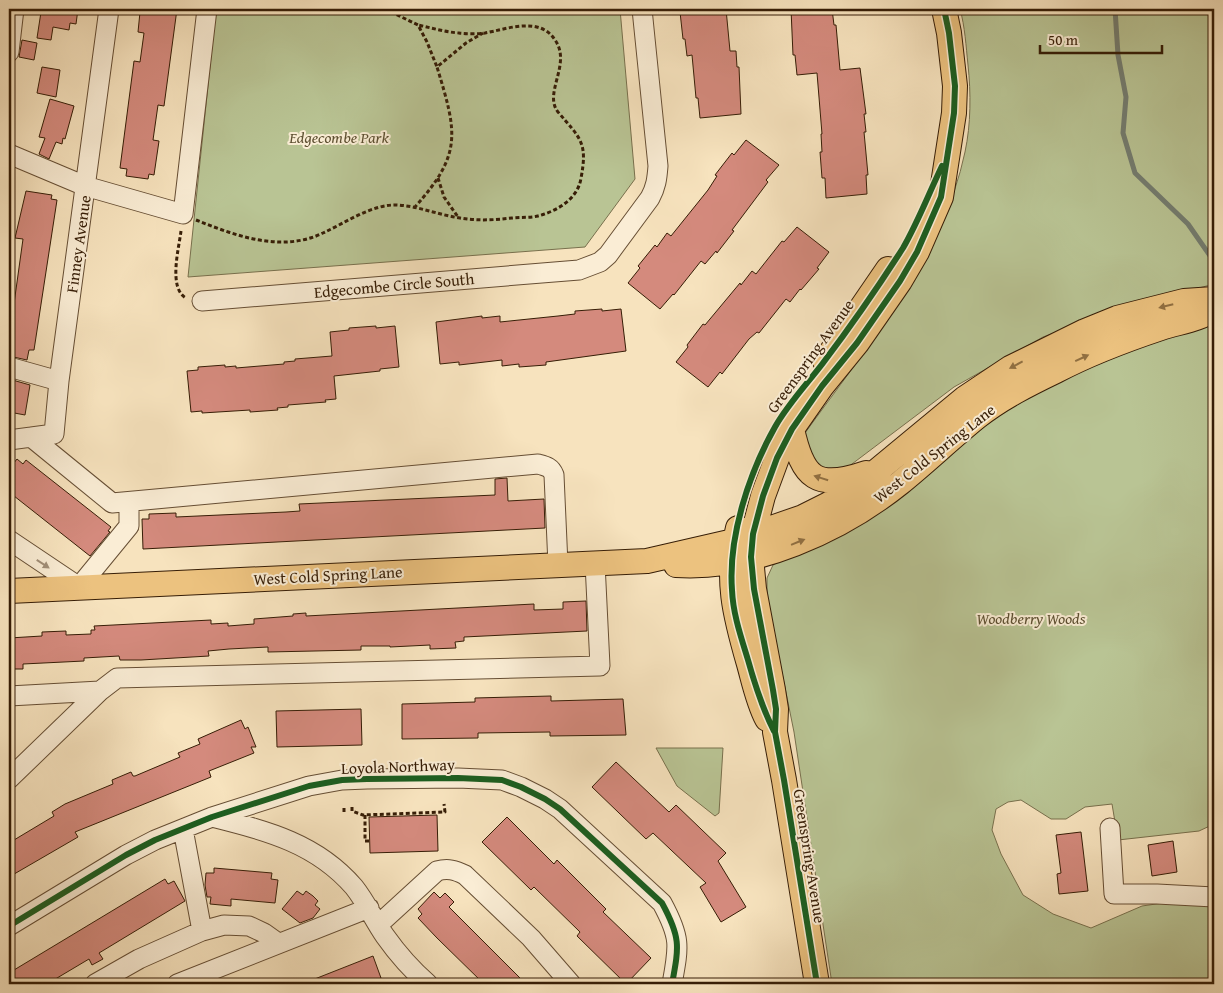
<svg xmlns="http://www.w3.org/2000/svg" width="1223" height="993" font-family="'Gentium Book Plus',serif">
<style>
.green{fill:#b9c494;stroke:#78704d}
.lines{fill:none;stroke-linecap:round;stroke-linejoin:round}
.stream{stroke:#747d70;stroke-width:5}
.building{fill:#d48a7d;stroke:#361d06}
.minor-casing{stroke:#664e34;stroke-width:21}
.major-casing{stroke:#361d06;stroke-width:26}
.path{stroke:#361d06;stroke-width:3;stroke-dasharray:4 2.5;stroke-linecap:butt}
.minor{stroke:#faedd5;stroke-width:19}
.major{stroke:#ecc27f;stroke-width:24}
.cycleway-casing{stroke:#faedd5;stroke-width:9}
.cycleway{stroke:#1b5e20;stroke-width:6}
.oneway{fill:#917042}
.oneway2{fill:#a28f78}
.labels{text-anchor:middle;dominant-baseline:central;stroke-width:4;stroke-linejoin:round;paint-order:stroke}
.park-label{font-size:16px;font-style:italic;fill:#5d4f31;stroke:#faedd5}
.street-label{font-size:16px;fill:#361d06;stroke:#faedd5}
</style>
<rect width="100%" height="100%" fill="#f7e3be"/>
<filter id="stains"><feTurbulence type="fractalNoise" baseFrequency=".004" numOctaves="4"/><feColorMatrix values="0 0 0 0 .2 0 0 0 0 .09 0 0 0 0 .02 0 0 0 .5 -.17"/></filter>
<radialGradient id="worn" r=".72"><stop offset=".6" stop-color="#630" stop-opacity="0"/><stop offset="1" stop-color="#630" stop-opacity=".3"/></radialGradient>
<path class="green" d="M216,9h404l15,170 -50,68 -397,30z
M960,9h254v275l-98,26 -73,27 -89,50 -110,83c-31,3 -35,-10 -39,-37 61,-85 138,-176 160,-281 6,-28 6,-59 3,-87 -2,-19 -3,-38 -8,-56z
M1214,323v501l-15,7 -81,9 -6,-36 -27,3 -19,12h-15l-30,-19 -13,2 -12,7 -4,21 9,24 22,41 30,19 38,14 51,-22 35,-5 37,3v80h-382l-38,-252 -27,-133v-21l6,-13 98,-54 99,-77 61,-39 91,-43z
M656,748h67l-4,65 -4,3 -38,-30z"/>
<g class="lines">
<path class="stream" d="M1115,9l3,46 8,42 -3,36 12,40 53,51 25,36"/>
</g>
<path class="building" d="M48,9h30l-2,15 -6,-1 -1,7 -16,-3 -2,13 -14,-2 4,-26 7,1z
M147,9h30l-13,97 -6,-1 -5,35 6,1 -5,34 -5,-1 -1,5 -22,-3 1,-7 -7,-1 14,-107 6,1 4,-29 -6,-1 2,-20 7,1z
M682,9h44l4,42h6l1,16h2l2,47 -41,4 -2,-20h-2l-4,-43 -5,1 -2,-17h-2l-3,-27h3z
M791,9h41l2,16h2l4,45 20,-2 6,46h-2l2,18h-2l4,43h-2l1,19 -41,4 -1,-20h-3l-2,-26h2l-1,-18h1l-5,-61 -20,2 -2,-20h-2z
M22,40l15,3 -3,17 -15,-3z
M42,67l18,3 -4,27 -19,-4z
M50,99l24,7 -9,33 -2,-1 -1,6 -6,-2 -7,17 -10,-5 6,-16 -6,-1z
M746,140l33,25 -13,15 2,2 -36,48 2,1 -17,22 -1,-2 -11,13 -4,-3 -27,34 -1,-1 -13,15 -32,-26 12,-15 -2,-2 17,-21 2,2 10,-14 4,3 37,-46 9,-14 -2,-1 17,-22 2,2z
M26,191l26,4 -1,4 6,1 -23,150h-5l-2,10 -18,-4v-45h4l10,-72 -8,-1z
M797,227l32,25 -12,16 2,1 -18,21 -1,-1 -10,13 -4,-3 -27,34 -2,-1 -8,7 -27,35 -2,-2 -12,15 -32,-25 12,-15 -1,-2 16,-21 2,1 35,-42 1,2 11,-14 4,3 26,-33 2,1z
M602,309v2l19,-2 5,42 -80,11v3l-27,2v-3l-17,2v-6l-43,5v-3l-19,2 -4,-42 46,-6v2l18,-2v6l58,-6 17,-2v-3z
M376,326v2l19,-2 4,41 -19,2v2l-46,5 2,23 -11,1 1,2 -38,3v2l-11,1 1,2 -28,2v-2l-48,3v-2l-11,1 -4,-41 11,-1v-3l27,-2v2l11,-1v2l48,-4v-2l11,-1v-2l37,-3 -2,-24 19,-2v-2z
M9,379l21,6 -5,30 -16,-3z
M17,459l6,5 3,-4 85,67 -3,4 2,1 -20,24 -81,-64v-23z
M507,478l1,23 36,-2 1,29 -402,21 -1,-30h7v-5l27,-1v4l110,-5 14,-1 -1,-7 196,-9v-16z
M586,601l1,30 -123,6v4l-9,1 1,6 -26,1v-4l-40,2v-1h-29v4l-93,2v-5l-39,2 -21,2 1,5 -68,4h-21l-1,-4 -35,2v3l-61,3v5h-14v-31l33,-2v-4l24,-1v4l25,-1v-4h4l-1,-4 117,-6v4l17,-1v3l26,-2v-5l39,-3v-2l13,-1v3l228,-12v6l29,-1v-7z
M551,696v5l72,-2 3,36 -76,1v-4l-72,1v5l-76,1v-35l73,-2v-4z
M361,709l1,36 -85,2 -1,-36z
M241,720l4,9 3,-2 8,20h-5l3,6 -45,18 2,6 -136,55 3,5 -69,40v-34l45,-27 -2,-4 13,-8 48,-20 -1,-4 19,-8 2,4h2l45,-19 -2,-4 22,-9 -2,-5z
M616,762l53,50 7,-7 50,48 -8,8 28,46 -25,15 -21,-35 6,-4 -53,-50 -7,6 -54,-52z
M437,815l1,36 -68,2 -1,-36z
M507,817l47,47 3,-4 49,49 -3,3 48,46 -25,26 -49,-48 3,-4 -46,-45 -3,3 -49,-48z
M1081,832l7,59 -29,3 -2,-20 4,-1 -5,-38z
M1173,841l4,31 -25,4 -4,-31z
M214,868l58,5 -1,6 7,1 -3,23 -44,-4v7l-21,-2 1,-7h-4l-2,-12 1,-12h8z
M165,879l3,5 6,-3 11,20 -86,52 4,6 -11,6 -3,-6 -42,25h-38v-11z
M297,891l6,4 3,-4 7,5 5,5 -3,4 5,4 -7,9 -13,5 -18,-14z
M434,892l6,6 5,-5 9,9 -5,5 77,77h-42l-47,-46 -19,-20 4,-4 -4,-5z
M373,956l8,22 -6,2 2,4h-75z"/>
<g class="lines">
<defs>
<path id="minor" d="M9,52l5,-43
M9,154l76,32 98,28 24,-205
M202,301l377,-31 21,-8 8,-7 42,-57c6,-11 7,-19 8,-32l-16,-157
M9,367l50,14
M31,437l81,66 426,-39c8,2 13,3 16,11l4,90
M9,440l45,-6 5,-53 50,-372
M9,540l70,47 50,-61v-24
M9,696l91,-5 17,-13 483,-12 -5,-103
M9,779l91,-88
M212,817c55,14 104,26 142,70 12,15 20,33 31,49 12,17 27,34 43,48
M1110,828l4,66h43l57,3
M183,829l19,102
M378,925l59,-54c11,-3 18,-1 28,4l66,63 40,46
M9,926l117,-71 29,-15 57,-23 97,-31 33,-6 25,-1 91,-1 44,2 19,7 24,12 15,10 102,94c19,35 17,43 10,81
M95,984l44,-25 63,-28 22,-6 25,1 15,7 14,10
M177,984l192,-76"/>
<path id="major" d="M825,361l63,-92
M792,429c11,50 24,61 74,44
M738,528c-13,50 -3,88 11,136 5,18 9,38 18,55
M676,565c78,5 164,-34 224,-82 26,-21 51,-45 77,-66 24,-19 52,-33 79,-46 34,-18 69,-31 105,-43 18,-6 38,-8 53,-19
M9,591l638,-30 87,-20 69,-24 26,-13 32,-20 104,-86 45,-30 75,-37 32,-13 67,-17 30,-2
M817,984l-33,-204 -9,-48 1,-23 -3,-19 -19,-101 -3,-32 2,-23 10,-38 14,-38 15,-29 30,-43 35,-43 43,-62 17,-29 24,-55 13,-84 1,-27 -6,-53 -5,-24"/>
</defs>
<use href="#minor" class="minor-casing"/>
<use href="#major" class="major-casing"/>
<path class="path" d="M385,9l33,16 9,17 10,25
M438,178l6,19 14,20
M414,208c49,-54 43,-75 23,-141l29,-24 17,-10
M196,220c40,16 86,33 127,13 22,-10 49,-29 74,-28 21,1 42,10 63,13 17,3 35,2 52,0 9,-1 18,0 26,-2 19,-5 40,-17 43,-38 7,-36 -1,-40 -23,-66 -15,-19 14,-48 -3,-72 -15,-24 -48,-11 -70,-7 -8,1 -18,1 -26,0 -14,-1 -27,-5 -41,-8
M181,231c-2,17 -13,57 5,67
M352,807v4l11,4 82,-3 -1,-8
M344,808v6
M365,815v26h4"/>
<use href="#minor" class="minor"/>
<use href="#major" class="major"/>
<defs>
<path id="cycleway" d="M774,731c-12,-23 -19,-46 -26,-71 -7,-23 -15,-46 -16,-70 -4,-53 17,-117 43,-163 13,-23 32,-43 48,-64 28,-37 55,-76 80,-115 15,-26 26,-55 39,-82
M9,926l117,-71 29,-15 57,-23 97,-31 33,-6 25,-1 91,-1 44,2 19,7 24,12 15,10 102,94c19,35 17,43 10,81
M817,984l-33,-204 -9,-48 1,-23 -3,-19 -19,-101 -3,-32 2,-23 10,-38 14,-38 15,-29 30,-43 35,-43 43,-62 17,-29 24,-55 13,-84 1,-27 -6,-53 -5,-24"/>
</defs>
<use href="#cycleway" class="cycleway-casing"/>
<use href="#cycleway" class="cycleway"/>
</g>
<defs><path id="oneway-solid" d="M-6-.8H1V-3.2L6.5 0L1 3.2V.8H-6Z" transform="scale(1.25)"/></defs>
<g class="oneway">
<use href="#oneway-solid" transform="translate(1166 306) rotate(166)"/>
<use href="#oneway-solid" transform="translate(1082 358) rotate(-25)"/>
<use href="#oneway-solid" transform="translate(1016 365) rotate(152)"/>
<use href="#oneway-solid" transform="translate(821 478) rotate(-162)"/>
<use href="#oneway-solid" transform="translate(798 542) rotate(-22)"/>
</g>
<use class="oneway2" href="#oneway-solid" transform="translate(43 564) rotate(33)"/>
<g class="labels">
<g class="park-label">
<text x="339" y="137">Edgecombe Park</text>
<text x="1031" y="618">Woodberry Woods</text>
</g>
<g class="street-label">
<text transform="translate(78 244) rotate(-82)">Finney Avenue</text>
<text transform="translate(394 285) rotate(-5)">Edgecombe Circle South</text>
<text transform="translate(810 356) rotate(-54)">Greenspring Avenue</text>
<text transform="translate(934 453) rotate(-38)">West Cold Spring Lane</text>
<text transform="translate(328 575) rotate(-3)">West Cold Spring Lane</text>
<text transform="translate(398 766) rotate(-2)">Loyola Northway</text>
<text transform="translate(810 856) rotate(81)">Greenspring Avenue</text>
</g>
</g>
<rect width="1223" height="993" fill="none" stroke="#f7e3be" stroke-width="30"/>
<rect x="10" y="10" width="1203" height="973" fill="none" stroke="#361d06" stroke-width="2.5"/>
<rect x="15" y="15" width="1193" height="963" fill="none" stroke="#361d06"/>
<path d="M1040 45v8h122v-8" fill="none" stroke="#361d06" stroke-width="2.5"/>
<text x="1048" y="45" font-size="15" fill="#361d06" stroke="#faedd5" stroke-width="4" paint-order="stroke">50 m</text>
<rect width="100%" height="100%" filter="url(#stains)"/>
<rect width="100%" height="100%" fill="url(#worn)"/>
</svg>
